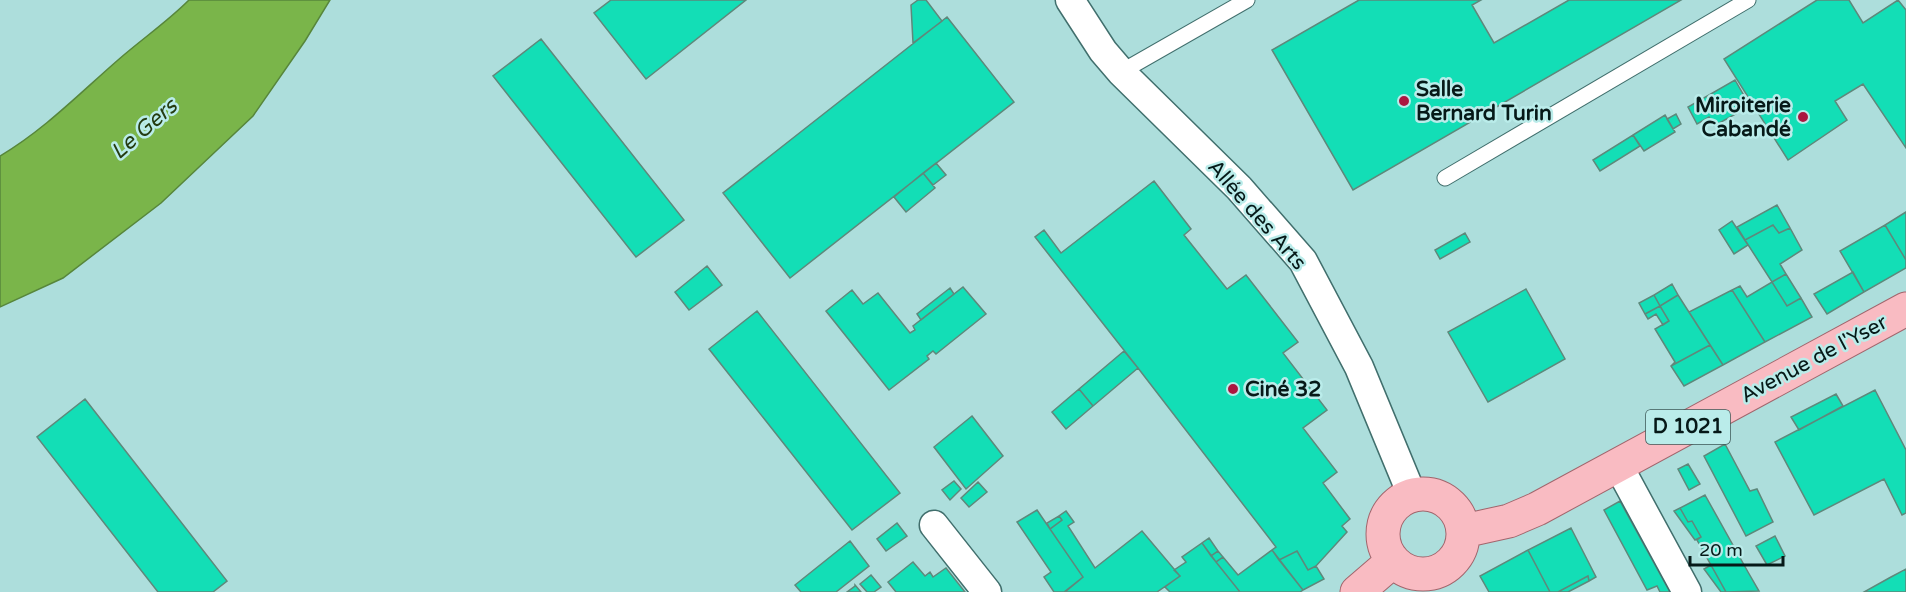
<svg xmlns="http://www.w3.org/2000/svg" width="1906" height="592" font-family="'Varela Round',sans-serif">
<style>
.water{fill:#7ab54a;stroke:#57863b;stroke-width:1.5}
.building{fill:#13deb6;stroke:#5e887b;stroke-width:1.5}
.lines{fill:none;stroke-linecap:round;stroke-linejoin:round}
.service-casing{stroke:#416f6d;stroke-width:17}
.minor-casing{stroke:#416f6d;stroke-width:31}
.primary-casing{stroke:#a1656c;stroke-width:35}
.service{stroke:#fff;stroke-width:15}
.minor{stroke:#fff;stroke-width:28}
.primary{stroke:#f9bbc2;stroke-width:33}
.poi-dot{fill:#ab1640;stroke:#baecea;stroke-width:2}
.labels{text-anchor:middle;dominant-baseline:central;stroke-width:5;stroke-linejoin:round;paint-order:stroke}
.shield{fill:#baecea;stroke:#3c5857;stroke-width:1.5}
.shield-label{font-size:20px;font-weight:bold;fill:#061918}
.poi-label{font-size:21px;font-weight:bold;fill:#061918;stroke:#baecea;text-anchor:start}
.street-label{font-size:21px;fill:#061918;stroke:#baecea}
.water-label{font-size:22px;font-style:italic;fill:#243c11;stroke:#baecea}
</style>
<rect width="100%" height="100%" fill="#addedc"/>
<path class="water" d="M189,0h141l-25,41 -52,75 -92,87 -98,75 -63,29v-151c44,-26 80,-63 118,-96 24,-21 49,-38 71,-60z"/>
<path class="building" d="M611,0h135l-100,79 -52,-66z
M918,0h8l16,21 -29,22 -2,-38z
M1359,0h122l-9,5 22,38 75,-43h112l-328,190 -81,-140z
M1817,0h32l14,23 35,-23 8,10v138l-43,-64 -28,17 12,19 -59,40 -64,-101z
M947,17l67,85 -224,176 -67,-85z
M541,39l143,181 -48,37 -143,-181z
M1735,80l15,26 -36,20 -5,-9 -12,7 -9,-17z
M1676,114l5,10 -8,5 -6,-10z
M1665,115l10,17 -31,19 -11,-16z
M1633,135l7,11 -40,25 -7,-11z
M936,163l10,12 -13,10 -10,-12z
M923,173l12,15 -29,24 -12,-15z
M1154,181l37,48 -7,6 43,54 19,-14 52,67 -15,11 44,57 -24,18 34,44 -14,11 27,36 -8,7 5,6 -31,34 -8,4 -11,-19 -18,9 -7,-10 4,-3 -138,-179 -103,-131 9,-7 17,23z
M1777,205l13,23 -11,5 -6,-8 -28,15 -8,-13z
M1906,212v48l-21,-35z
M1732,221l16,24 -14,9 -15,-24z
M1773,225l6,8 11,-5 12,22 -22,14 6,10 -14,8 -27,-42z
M1885,225l21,35v8l-42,24 -24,-41z
M1465,233l5,9 -30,17 -5,-9z
M707,266l15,19 -33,25 -14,-18z
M1853,272l11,20 -37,22 -13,-20z
M1786,274l15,24 -14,8 -15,-24z
M1772,282l15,24 14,-8 11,19 -47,25 -33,-52 8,-4 7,11z
M1672,284l6,11 -18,11 -6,-11z
M963,287l23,27 -50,40 -3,-3 -6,5 2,3 -40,31 -63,-79 26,-21 11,14 15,-11 32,40 5,-3 -2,-4z
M950,288l4,6 -33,26 -4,-6z
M1526,289l39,70 -77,43 -40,-70z
M1732,290l33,52 -42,23 -34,-53z
M1654,295l6,11 -15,8 -6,-11z
M1678,295l32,50 -39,21 4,-4 -20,-33 14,-8 -9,-15z
M1660,306l9,15 -6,4 -7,-11 -8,5 -3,-5z
M757,311l143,182 -48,37 -143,-181z
M1710,345l13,20 -39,21 -13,-20z
M1124,351l14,17 -45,38 -14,-17z
M1079,389l14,17 -27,23 -14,-17z
M1875,390l31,60v63l-4,2 -18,-36 -70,36 -39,-73z
M1836,394l7,12 -44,24 -8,-13z
M85,399l142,182 -14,11h-55l-121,-155z
M972,416l31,40 -37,33 -32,-42z
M1725,444l25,47 7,-2 16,33 -27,14 -42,-80z
M1688,464l12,20 -11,6 -11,-21z
M954,481l7,8 -11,11 -8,-10z
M978,482l9,10 -18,15 -8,-9z
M1705,495l43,77 11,19 -33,1 -29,-52 4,-3 -9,-16 -4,1 -8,-14z
M1620,501l50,91h-10l-3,-6 -10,4 -43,-80z
M1680,508l8,14 4,-1 9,16 -6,3 -21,-29z
M1037,510l46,67 -19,15h-10l-10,-15 7,-5 -34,-50z
M1066,511l8,11 -6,4 27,42 47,-37 38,45 -23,16h-92l18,-15 -33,-48 12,-9 -3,-4z
M1059,516l3,4 -12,9 -3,-6z
M897,523l10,13 -21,15 -9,-12z
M1571,528l25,49 -7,4 -1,-5 -30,16h-8l-22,-42z
M1775,536l10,20 -18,9 -11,-19z
M1209,538l9,13 -7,5 -9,-13z
M850,541l19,25 -33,26h-35l-6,-7z
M1202,543l14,19 24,30h-70l-5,-5 15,-11 -6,-6 12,-8 -4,-5z
M1272,550l31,40 -3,2h-60l-24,-30 7,-5 15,18z
M1528,550l22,42h-61l-9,-16z
M1218,551l5,6 -7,5 -5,-6z
M1297,551l11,19 8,-4 8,13 -21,11 -24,-30z
M913,562l12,14 5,-4 3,5 13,-9 19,24h-69l-8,-10z
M1711,565l15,27h-5l-17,-23z
M1906,569v23h-42l27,-15z
M871,575l10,12 -7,5h-7l-7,-8z
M1588,576l1,5 -21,11h-10z
M855,585l6,7h-14l8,-6z"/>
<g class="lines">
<defs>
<path id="service" d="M1121,72l126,-72
M1445,178l303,-178"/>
<path id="minor" d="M1070,0l33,51 18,21 118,116 64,73 56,106 53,128
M1618,465l69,127
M934,525l53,67"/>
<path id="primary" d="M1383 534a40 40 0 1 1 80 0a40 40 0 1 1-80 0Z
M1464,531l45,-10 28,-12 369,-200
M1357,592l36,-31"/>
</defs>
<use href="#service" class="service-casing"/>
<use href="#minor" class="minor-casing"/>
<use href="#primary" class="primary-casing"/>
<use href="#service" class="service"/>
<use href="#minor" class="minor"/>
<use href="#primary" class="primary"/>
</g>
<g class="poi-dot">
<circle cx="1404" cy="101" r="6"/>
<circle cx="1803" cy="117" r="6"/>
<circle cx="1233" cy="389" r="6"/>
</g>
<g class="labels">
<rect class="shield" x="1646" y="410" width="84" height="34" rx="4.5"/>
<g class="shield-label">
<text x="1688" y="427">D 1021</text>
</g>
<g class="poi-label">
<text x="1416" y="89">Salle<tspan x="1416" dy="24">Bernard Turin</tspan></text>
<text x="1791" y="105" text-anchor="end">Miroiterie<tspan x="1791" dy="24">Cabandé</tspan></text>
<text x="1245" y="389">Ciné 32</text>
</g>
<g class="street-label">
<text transform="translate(1257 215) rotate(49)">Allée des Arts</text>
<text transform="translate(1814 359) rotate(-28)">Avenue de l'Yser</text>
</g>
<g class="water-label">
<text transform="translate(144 129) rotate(-41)">Le Gers</text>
</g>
</g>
<path d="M1690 556v9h93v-9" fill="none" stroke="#061918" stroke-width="3"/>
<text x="1699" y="556" font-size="18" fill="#061918" stroke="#baecea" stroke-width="4.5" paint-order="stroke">20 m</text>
</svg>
